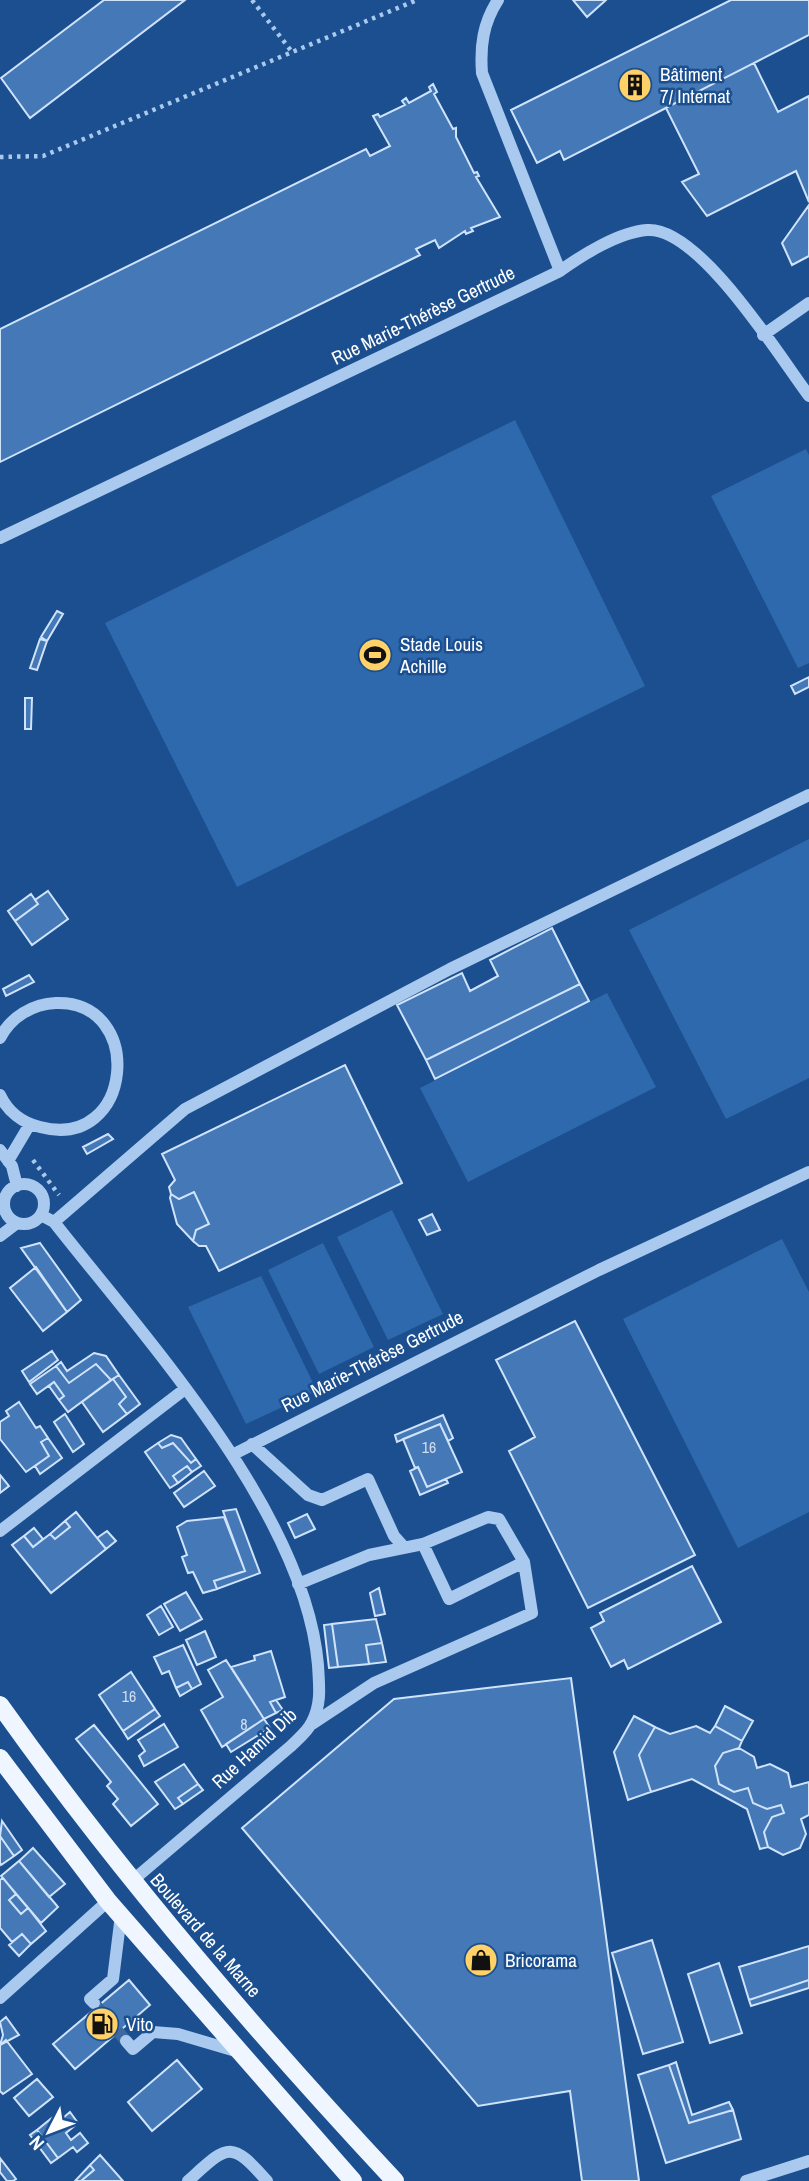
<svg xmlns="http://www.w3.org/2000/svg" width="809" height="2181" font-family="'Archivo Narrow',sans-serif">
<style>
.green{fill:#2e69ad}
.building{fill:#4478b7;stroke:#cfe3fa;stroke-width:2}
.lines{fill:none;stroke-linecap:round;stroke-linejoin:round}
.minor-tunnel{stroke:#3d69a0;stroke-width:12;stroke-dasharray:12 6;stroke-linecap:butt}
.path{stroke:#a9c9ee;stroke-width:4.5;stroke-dasharray:3.5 5;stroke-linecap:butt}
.minor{stroke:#a9c9ee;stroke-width:12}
.major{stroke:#f0f6ff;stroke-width:18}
.labels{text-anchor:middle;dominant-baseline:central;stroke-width:5;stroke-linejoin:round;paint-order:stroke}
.number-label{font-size:16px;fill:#d0dded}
.poi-label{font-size:19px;fill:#fff;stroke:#1b4f8f;text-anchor:start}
.street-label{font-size:19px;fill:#fff;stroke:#1b4f8f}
</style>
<rect width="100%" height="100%" fill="#1b4f8f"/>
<path class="green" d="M515,420l130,266 -408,201 -132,-264z
M806,449l3,6v208l-11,5 -87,-172z
M809,839v239l-83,41 -97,-189z
M607,993l49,94 -188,95 -48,-94z
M392,1210l51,104 -55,26 -51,-103z
M782,1239l27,53v220l-71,36 -115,-229z
M323,1243l51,104 -55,27 -51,-104z
M261,1276l56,115 -71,33 -58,-117z"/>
<path class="building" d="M104,0h81l-155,118 -29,-40z
M573,0h33l-19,17z
M731,0h78v35l-55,28 24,49 31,-16v106l-13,-31 -89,45 -25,-34 17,-8 -33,-66 -102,52 -4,-9 -23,12 -26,-53z
M731,0h78v35l-245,125 -4,-9 -23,12 -26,-53z
M433,84l4,8 -3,2 19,35 3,-1v9l18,36 3,-1 2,4 -3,1 24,40 -29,11 2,3 -7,3 -1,-3 -26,17 -4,-8 -19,9 4,6 -420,207v-133l366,-180 4,7 20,-10 -17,-30 5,-2 2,3 25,-12 -3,-4 4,-3 3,5 22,-12 -2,-4z
M809,205v51l-17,9 -10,-22z
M57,611l6,3 -16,27 -6,-4z
M40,639l7,2 -10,29 -7,-2z
M809,677v10l-14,7 -4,-8z
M25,698h7l-1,31h-6z
M48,891l20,28 -36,26 -17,-24 23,-17 -3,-4z
M31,894l7,10 -23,17 -7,-10z
M552,928l28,56 -154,76 -29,-55 65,-32 8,18 28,-15 -8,-16z
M29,975l5,7 -28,14 -3,-7z
M580,984l9,17 -154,78 -9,-19z
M345,1065l57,118 -183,88 -13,-25h-7l-6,-5 3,-11 13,-6 -15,-32 -15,7 -8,-5 -2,-7 6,-7 -13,-26z
M108,1134l5,5 -26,15 -4,-7z
M194,1192l15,32 -13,6 -3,11 -16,-17 -7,-26 1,-4 8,5z
M432,1214l8,16 -13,5 -8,-15z
M40,1243l41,57 -14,12 -46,-64z
M36,1267l31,45 -24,19 -33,-43z
M575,1321l120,234 -107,53 -79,-157 26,-14 -39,-77z
M52,1351l6,9 -29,22 -7,-11z
M94,1353l12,3 13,19 -8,5 -15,-16 -27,19 -13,-17 5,-4 6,9z
M56,1366l13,17 27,-19 15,16 -43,32 -9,-12 5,-4 -10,-14 -17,12 -7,-10z
M119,1375l21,29 -13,10 -8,-10 7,-7 -13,-18z
M113,1379l13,18 -7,7 8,10 -24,18 -21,-30z
M54,1382l10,14 -5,4 -10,-14z
M19,1402l17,26 4,-2 8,12 -7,4 8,14 -23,16 -26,-33v-17l9,-6 -3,-5z
M65,1414l19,30 -11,8 -19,-30z
M443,1415l10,23 -5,3 -8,-17 -43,18 -2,-7z
M440,1424l22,48 -35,15 -9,-20 -3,1 -12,-29z
M171,1435l10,3 15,21 -5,4 -18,-20 -11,5 -4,-5z
M48,1438l14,20 -22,16 -5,-8 14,-10 -8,-14z
M158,1443l4,5 11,-5 18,20 5,-4 5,7 -9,6 -5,-6 -14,10 5,7 -8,5 -25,-36z
M187,1466l5,6 -14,11 -5,-7z
M418,1467l9,20 19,-8 2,4 -28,12 -10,-24z
M204,1471l11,15 -31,21 -10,-14z
M0,1475l9,11 -9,7z
M236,1509l24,64 -43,16 -3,-8 31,-10 -22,-60z
M76,1512l30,37 -55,44 -39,-48 12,-9 9,11 17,-13 5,5 15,-12 -5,-6z
M307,1514l8,15 -20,9 -7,-15z
M224,1517l21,54 -31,10 3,8 -14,4 -10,-21 -5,1 -6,-16 5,-2 -10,-28 10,-6z
M65,1521l5,6 -15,12 -5,-5z
M34,1528l9,11 -10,8 -9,-11z
M107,1531l9,10 -10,8 -9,-11z
M692,1566l29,56 -93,47 -4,-9 -13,7 -20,-39 13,-7 -4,-8z
M379,1588l6,26 -10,2 -5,-23z
M186,1592l16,27 -22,12 -16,-27z
M161,1606l12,21 -14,8 -12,-20z
M376,1619l6,24 -16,2 3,19 -31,3 -6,-43z
M332,1624l6,43 -9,1 -5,-43z
M205,1631l11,26 -19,8 -11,-25z
M382,1643l4,19 -17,2 -3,-19z
M183,1645l18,39 -9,5 -4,-7 -12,6 -7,-17 -7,3 -8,-17z
M271,1651l14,46 -15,5 6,11 -12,6 -33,-52 24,-7 -1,-4z
M226,1660l38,59 -42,28 -21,-37 22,-13 -15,-27z
M131,1672l24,37 -32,22 -24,-36z
M571,1678l68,503h-57l-12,-90 -92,15 -236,-278 152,-129z
M188,1682l4,7 -12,7 -4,-8z
M276,1700l7,10 -7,3 -6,-11z
M725,1706l28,15 -11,20 -27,-15z
M155,1709l5,7 -32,23 -5,-8z
M634,1716l21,11 -16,28 12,37 -23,8 -14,-48z
M264,1719l6,9 -39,24 -5,-8z
M164,1724l14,23 -34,19 -5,-10 6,-5 -7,-11z
M94,1725l64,79 -27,22 -18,-22 5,-5 -11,-13 4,-4 -35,-43z
M696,1726l14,7 5,-7 27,15 -3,7 -16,5 -8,13 4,18 15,8 14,-4 5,15 14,6 14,-4 3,8 -12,4 -8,15 4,15 -8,2 -13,-40 -55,-30 -41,13 -12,-37 16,-28 15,7z
M739,1748l15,9 3,11 13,-4 18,9 3,14 18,-5v33l-8,4 5,15 -6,14 -17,7 -15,-8 -4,-15 8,-15 12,-4 -3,-8 -14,4 -14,-6 -5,-15 -14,4 -15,-8 -4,-18 8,-13z
M184,1764l14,20 -20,14 5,6 -8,5 -20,-27z
M198,1784l5,6 -20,14 -5,-6z
M2,1821l20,29 -8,6 -14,-20z
M0,1836l14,20 -13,9 -1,-2z
M33,1848l32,36 -16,13 -30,-36z
M19,1861l39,46 -17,16 -40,-47z
M3,1878l13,16 -7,6 12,14 7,-6 18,23 -15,13 -9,-10 -10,8 -12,-14v-48z
M16,1894l12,14 -7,6 -12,-14z
M22,1934l9,10 -12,12 -10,-11z
M652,1940l31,102 -40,12 -31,-101z
M809,1946v34l-60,20 -10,-33z
M719,1963l23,70 -32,10 -22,-69z
M129,1980l21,25 -75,64 -22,-25z
M809,1980v8l-58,18 -2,-6z
M6,2017l13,18 -19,10 3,-10 -3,-13z
M6,2040l26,34 -29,20 -3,-3v-46z
M177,2060l25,29 -50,42 -24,-29z
M676,2062l16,53 37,-13 4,8 -44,13 -20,-58z
M669,2065l20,58 44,-13 8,29 -75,24 -28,-88z
M37,2079l16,18 -24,19 -15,-18z
M70,2112l8,11 -12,10 5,7 9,-7 8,10 -11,9 -4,-5 -15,11 -21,-28 16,-13 4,6z
M37,2130l21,28 -7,5 -21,-28z
M100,2155l23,26h-42l13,-11 -4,-5z
M0,2158l16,21 -3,2h-6l-7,-9z
M90,2165l4,5 -13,11h-6z"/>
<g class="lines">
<path class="minor-tunnel" d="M94,2003l32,38"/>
<path class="path" d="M252,0l40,52
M0,157l43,-1 374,-156
M33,1160l26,35"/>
<path class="minor" d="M498,0c-15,23 -18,46 -16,73l78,198
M763,335l46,-32
M0,538l560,-267c22,-16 59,-39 87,-41 52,-4 132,126 162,166
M0,1038c11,-21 32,-34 56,-35 90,-3 78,149 -16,124 -17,-4 -32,-15 -40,-32
M0,1150l12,16 5,20
M8,1161l22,-37
M4 1204a20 20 0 1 1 40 0a20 20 0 1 1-40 0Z
M41,1215l13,7c92,117 251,291 264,443 1,20 4,38 -6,57 -4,9 -14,17 -21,24l-159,135
M54,1222l131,-113 265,-140 359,-174
M0,1236l17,-13
M252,1444l56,51 14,5 46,-21 26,57 9,10
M232,1455l367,-185 210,-98
M0,1531l185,-142
M423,1544l26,55 75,-37
M298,1584l71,-29 54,-11 65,-27 11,2 25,43 8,51 -158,70 -62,41
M0,1998l108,-97
M94,2003l-4,-4 23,-20 8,-64
M126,2041l7,8 20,-17 25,2 61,18
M188,2181c40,-36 42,-42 79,0
M746,2181l63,-20"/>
<path class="major" d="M0,1705c119,168 254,325 395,476
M0,1758l108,143 245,280"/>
</g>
<defs>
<symbol id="building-disc" viewBox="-11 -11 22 22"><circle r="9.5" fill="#ffd166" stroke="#1b4f8f"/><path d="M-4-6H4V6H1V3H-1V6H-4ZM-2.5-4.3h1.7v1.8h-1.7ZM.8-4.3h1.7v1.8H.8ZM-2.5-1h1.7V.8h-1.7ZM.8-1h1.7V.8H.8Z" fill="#111"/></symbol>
<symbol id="stadium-disc" viewBox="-11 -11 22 22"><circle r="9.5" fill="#ffd166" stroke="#1b4f8f"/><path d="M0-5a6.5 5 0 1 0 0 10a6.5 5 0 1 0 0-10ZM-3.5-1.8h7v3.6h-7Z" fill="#111"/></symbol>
<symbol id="shop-disc" viewBox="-11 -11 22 22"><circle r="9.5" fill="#ffd166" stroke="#1b4f8f"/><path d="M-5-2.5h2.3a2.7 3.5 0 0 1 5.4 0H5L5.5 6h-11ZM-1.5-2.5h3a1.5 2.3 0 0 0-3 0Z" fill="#111"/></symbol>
<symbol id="fuel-disc" viewBox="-11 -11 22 22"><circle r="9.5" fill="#ffd166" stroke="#1b4f8f"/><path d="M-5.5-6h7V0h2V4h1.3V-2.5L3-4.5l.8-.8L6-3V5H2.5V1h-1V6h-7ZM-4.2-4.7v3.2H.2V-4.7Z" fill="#111"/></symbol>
</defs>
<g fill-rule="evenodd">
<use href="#building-disc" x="616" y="66" width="38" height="38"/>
<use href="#stadium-disc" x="356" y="636" width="38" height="38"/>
<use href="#shop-disc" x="462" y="1941" width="38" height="38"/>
<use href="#fuel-disc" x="83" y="2005" width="38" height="38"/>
</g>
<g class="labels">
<g class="number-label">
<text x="429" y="1447">16</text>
<text x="129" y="1696">16</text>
<text x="244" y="1724">8</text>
</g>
<g class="poi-label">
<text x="660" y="74">Bâtiment<tspan x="660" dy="22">7/ Internat</tspan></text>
<text x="400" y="644">Stade Louis<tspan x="400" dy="22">Achille</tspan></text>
<text x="505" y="1960">Bricorama</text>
<text x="126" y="2024">Vito</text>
</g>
<g class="street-label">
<text transform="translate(423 315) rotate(-26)">Rue Marie-Thérèse Gertrude</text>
<text transform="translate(372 1361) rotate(-27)">Rue Marie-Thérèse Gertrude</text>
<text transform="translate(254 1748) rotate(-43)">Rue Hamid Dib</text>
<text transform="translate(206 1935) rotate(49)">Boulevard de la Marne</text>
</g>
</g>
<g transform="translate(49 2132) rotate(228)" stroke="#1b4f8f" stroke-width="5" paint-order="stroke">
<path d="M0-5L12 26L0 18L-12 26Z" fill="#ffffff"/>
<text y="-10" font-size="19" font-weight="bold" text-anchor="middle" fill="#ffffff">N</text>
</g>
</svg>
